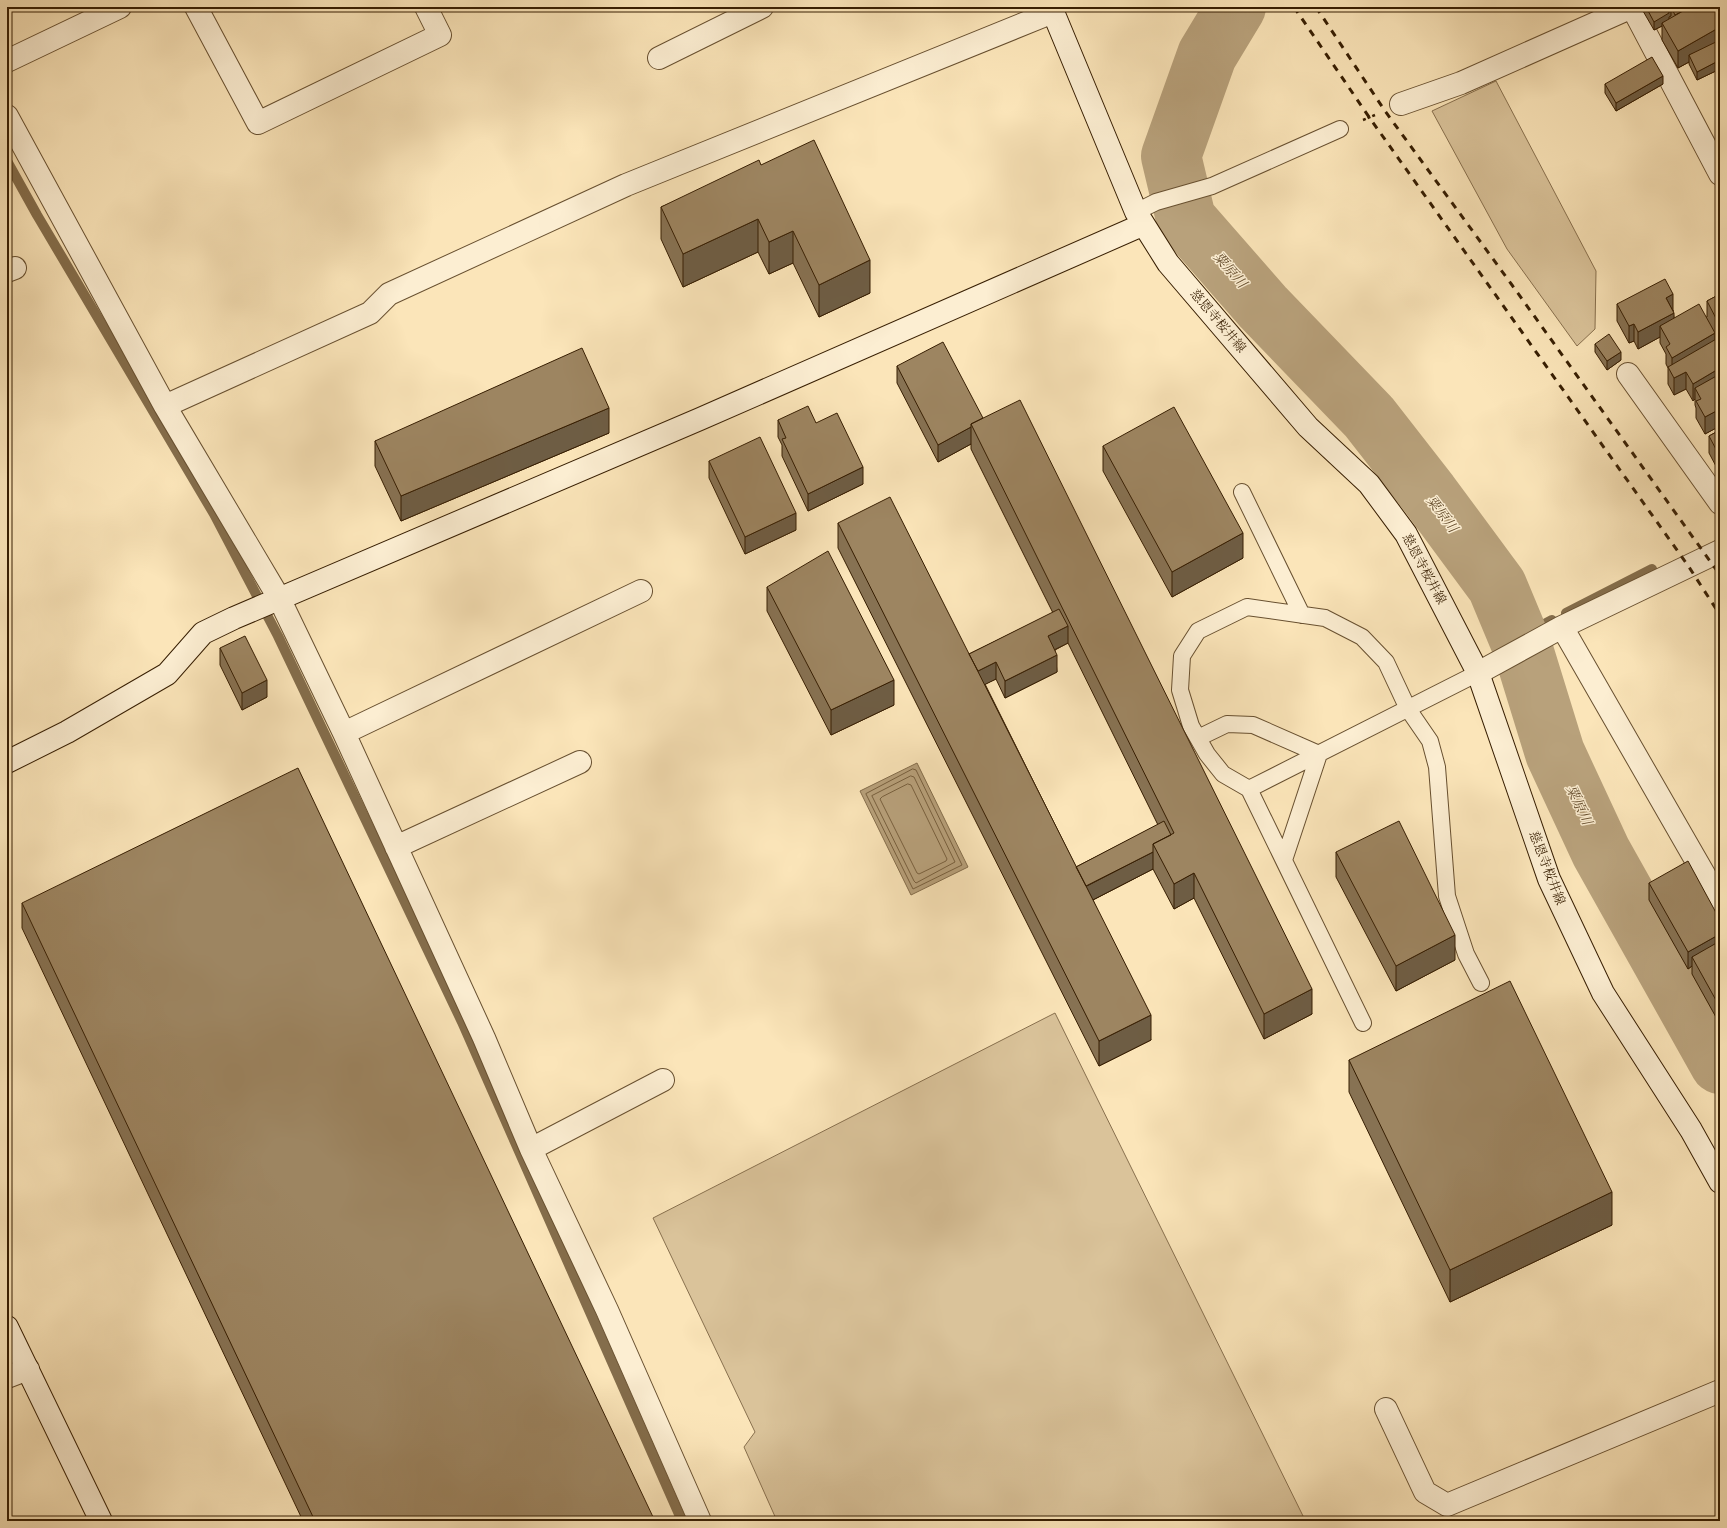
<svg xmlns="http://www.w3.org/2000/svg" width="1727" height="1528" font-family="Cardo,'Noto Serif JP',serif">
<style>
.green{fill:#dac39a;stroke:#88704e}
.water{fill:#b8a17b;stroke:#846d4b}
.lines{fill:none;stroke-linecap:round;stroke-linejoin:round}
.shore{stroke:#78603e;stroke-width:1}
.stream{stroke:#846d4b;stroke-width:10}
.river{stroke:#b8a17b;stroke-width:60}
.lane-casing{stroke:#685030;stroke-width:18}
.street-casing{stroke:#685030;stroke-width:24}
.secondary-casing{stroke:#371e02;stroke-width:24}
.path{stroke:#371e02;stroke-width:2.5;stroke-dasharray:3 2;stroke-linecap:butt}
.lane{stroke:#fceed2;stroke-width:16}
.street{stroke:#fceed2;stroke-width:22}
.secondary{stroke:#fceed2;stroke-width:22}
.rail{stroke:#371e02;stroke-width:3;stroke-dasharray:7 7;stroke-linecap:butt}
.wall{fill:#877253;stroke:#371e02;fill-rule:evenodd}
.shaded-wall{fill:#6e5d44;stroke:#371e02}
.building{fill:#9d8561;stroke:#371e02}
.labels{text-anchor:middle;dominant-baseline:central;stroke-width:3;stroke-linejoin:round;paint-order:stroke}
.street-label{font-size:13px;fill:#371e02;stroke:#fceed2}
.water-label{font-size:14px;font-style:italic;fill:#644c2c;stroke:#fceed2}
</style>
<rect width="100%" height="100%" fill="#fbe5b9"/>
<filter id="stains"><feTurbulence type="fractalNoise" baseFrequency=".005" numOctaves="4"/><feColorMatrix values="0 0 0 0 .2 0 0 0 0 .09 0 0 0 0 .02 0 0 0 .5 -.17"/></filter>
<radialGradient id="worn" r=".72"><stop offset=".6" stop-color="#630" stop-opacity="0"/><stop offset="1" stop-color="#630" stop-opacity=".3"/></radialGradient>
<path class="green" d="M1496,81l100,190 -1,58 -18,17 -70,-97 -75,-138z
M1055,1013l250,507 -528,1 -33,-74 11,-15 -102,-214z"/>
<path class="water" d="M917,763l51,104 -57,28 -51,-104z"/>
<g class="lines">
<path class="shore" d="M913,769l3,1 46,95 -49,24 -47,-95z
M911,776l3,1 41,85 -39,21 -2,-2 -42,-85z
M908,784l3,1 36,74 -1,2 -27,13 -2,-1 -37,-74 2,-2z"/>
<path class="stream" d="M7,161l30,54 177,299 64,122 184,386 220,499
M1566,613l86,-44
M1518,638l34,-18"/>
<path class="river" d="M1236,7l-29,48 -36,101 15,63 77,88 106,110 60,77 68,92 25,60 33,107 46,99 119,212"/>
<defs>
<path id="lane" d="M1136,212l20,-10 56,-16 128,-57
M1242,492l60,123
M1198,738l29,-14 26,1 66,29 -35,106
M1249,789l229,-116
M1363,1023l-114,-234 -26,-15 -16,-20 -16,-28 -11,-36 2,-34 16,-25 49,-24 78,11 37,19 24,25 22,47 22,32 7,26 10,129 19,58 15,29"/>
<path id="street" d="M196,7l62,116 182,-88 -14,-28
M1632,7l88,167
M659,58l103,-51
M7,61l113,-54
M1401,104l60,-21 171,-76
M7,116l158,290 114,192 65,135 140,305 47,111 76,161 93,211
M7,271l8,-3
M1628,374l92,129
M165,406l205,-93 19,-19 237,-109 427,-173
M1562,627l158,275
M1478,673l84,-46 158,-76
M344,733l297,-142
M396,847l184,-85
M531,1149l132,-69
M7,1377l21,-8
M1386,1409l39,83 22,13 273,-114"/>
<path id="secondary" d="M1051,7l85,205 32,51 140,164 61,57 37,50 72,139 71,206 54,114 88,137 29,52
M7,762l60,-30 100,-58 36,-41 31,-15 466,-199 442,-194
M7,1327l94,194"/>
</defs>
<use href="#lane" class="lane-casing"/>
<use href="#street" class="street-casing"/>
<use href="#secondary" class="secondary-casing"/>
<path class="path" d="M1363,120l12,-5"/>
<use href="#lane" class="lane"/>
<use href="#street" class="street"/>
<use href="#secondary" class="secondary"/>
<path class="rail" d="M1294,7l75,110 320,450 31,48
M1316,7l69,104 127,174 208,290"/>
</g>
<path class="wall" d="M1643,7h77v62l-23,11 -8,-16v-2l-11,6 -16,-28v-14l-8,4 -11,-19z
M1605,84h58l-47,27 -11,-18z
M761,165l109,128 -51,24 -26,-54 -24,11 -11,-22 -75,35 -22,-48v-32z
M1720,294v175l-2,1 -9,-17v-17l9,-5v-4l-13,7 -9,-16v-10l-1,-3v-6l-2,2 -7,-12 -12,6 -6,-11v-16l-2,-4v-10l-6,-11v-6l-22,12 -4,-8 -5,2 -12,-22v-17l56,6 1,8 33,-1v-16zM1715,334l3,4 -3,2z
M1595,344l26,16 -14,10 -12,-18z
M897,366l86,52 329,596 -48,25 -70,-141 -20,11 -21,-40 -60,31 58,140 -52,26 -261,-518v-25l131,131 84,-41 -82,-164v-5l-33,18 -41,-79zM1068,643l90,182 -82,42 -91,-183 11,-5 9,19 52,-26 -2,-22z
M778,420l38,3 47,61 -55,27 -26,-55v-11l-4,-8z
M609,433l-208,88 -26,-55v-25z
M1103,446l140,112 -71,39 -69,-126z
M709,461l87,69 -51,24 -36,-76z
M767,587l127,118 -63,30 -64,-124z
M220,648l47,49 -25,13 -22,-45z
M1336,852l119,108 -59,31 -60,-114z
M1649,883l71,37 -3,99 -25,-45v-8l-4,3 -39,-69z
M22,903l632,618h-351l-281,-593z
M1349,1060l263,165 -162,77 -101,-210z"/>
<path class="shaded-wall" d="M1671,7v9l-2,1v5l-7,1v3l-8,4v-8l14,-13z
M1720,27v17l-31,11v7l-11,6v-17z
M1720,60v9l-23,11v-8z
M1663,76v8l-47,27v-8z
M758,219v33l-75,35v-33z
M793,231v32l-24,11v-32z
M870,260v33l-51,24v-32z
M1673,294v17l-7,-13z
M1674,313v17l-14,-4v11l-22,12v-17z
M1634,324v17l-5,2v-17z
M1715,333v17l-43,24v-16z
M1621,352v8l-14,10v-9z
M1720,368v17l-25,3v11l-2,2v-17z
M1686,372v17l-12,6v-17z
M609,408v25l-208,88v-25z
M1720,409v12l-2,-4v10l-13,7v-17z
M971,427v17l-33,18v-17z
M1720,452v17l-2,1v-17z
M863,467v17l-55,27v-17z
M796,513v17l-51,24v-17z
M1243,533v25l-71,39v-25z
M1068,626v17l-20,10v-17z
M1057,655v17l-52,26v-17z
M996,662v17l-22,11v-17z
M267,680v17l-25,13v-17z
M894,680v25l-63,30v-25z
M1153,852v17l-70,36v-17z
M1194,873v25l-20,11v-25z
M1720,934v17l-28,6v9l-4,3v-17z
M1455,935v25l-59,31v-25z
M1312,989v25l-48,25v-25z
M1720,1000v17l-3,2v-17z
M1151,1015v25l-52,26v-25z
M1612,1192v33l-162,77v-32z"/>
<path class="building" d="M1646,7h44l-15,8 -4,-8 -3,2 1,4 -15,9z
M1690,7h30v20l-42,24 -16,-28z
M1720,40v20l-23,12 -8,-17z
M1652,57l11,19 -47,27 -11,-19z
M814,140l56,120 -51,25 -26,-54 -24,11 -11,-23 -75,35 -22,-47 98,-47 2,5z
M1665,279l8,15 -7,4 8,15 -36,19 -4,-8 -5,2 -12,-22z
M1720,294v32l-13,-25z
M1699,304l16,29 -43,25 -6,-11 4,-3 -10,-18z
M1609,334l12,18 -14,9 -12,-17z
M1718,338l2,3v27l-27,16 -7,-12 -12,6 -6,-11z
M943,342l40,76 -12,6v3l-33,18 -41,-79z
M582,348l27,60 -208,88 -26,-55z
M1720,374v35l-15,8 -9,-16 5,-2 -6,-11z
M1020,400l292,589 -48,25 -70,-141 -20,11 -21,-40 21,-11 -203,-409z
M808,406l8,17 21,-10 26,54 -55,27 -26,-55 4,-1 -8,-18z
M1174,407l69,126 -71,39 -69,-126z
M1720,430v22l-2,1 -9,-17z
M760,437l36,76 -51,24 -36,-76z
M890,497l261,518 -52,26 -261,-518z
M828,551l66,129 -63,30 -64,-123z
M1059,609l9,17 -20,10 9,19 -52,26 -9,-19 -18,9 -9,-17z
M245,636l22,44 -25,13 -22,-45z
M298,768l356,751 -4,2h-335l-293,-618z
M1164,821l7,14 -18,9v8l-67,34 -10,-19z
M1399,821l56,114 -59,31 -60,-114z
M1688,861l32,59v14l-32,18 -39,-69z
M1720,941v59l-3,2 -25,-45z
M1510,981l102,211 -162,78 -101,-210z"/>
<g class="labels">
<g class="street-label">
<text transform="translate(1218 321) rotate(50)">慈恩寺桜井線</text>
<text transform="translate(1424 569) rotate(62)">慈恩寺桜井線</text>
<text transform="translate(1547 868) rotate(69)">慈恩寺桜井線</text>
</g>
<g class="water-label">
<text transform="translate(1230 270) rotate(49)">粟原川</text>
<text transform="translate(1442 514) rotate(53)">粟原川</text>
<text transform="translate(1579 805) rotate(65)">粟原川</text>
</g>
</g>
<rect width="1727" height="1528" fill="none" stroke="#fbe5b9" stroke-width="24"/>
<rect x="8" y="8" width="1711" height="1512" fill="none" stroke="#371e02" stroke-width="2"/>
<rect x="12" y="12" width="1703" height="1504" fill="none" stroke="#371e02"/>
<rect width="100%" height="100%" filter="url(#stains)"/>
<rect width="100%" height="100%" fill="url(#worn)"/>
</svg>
